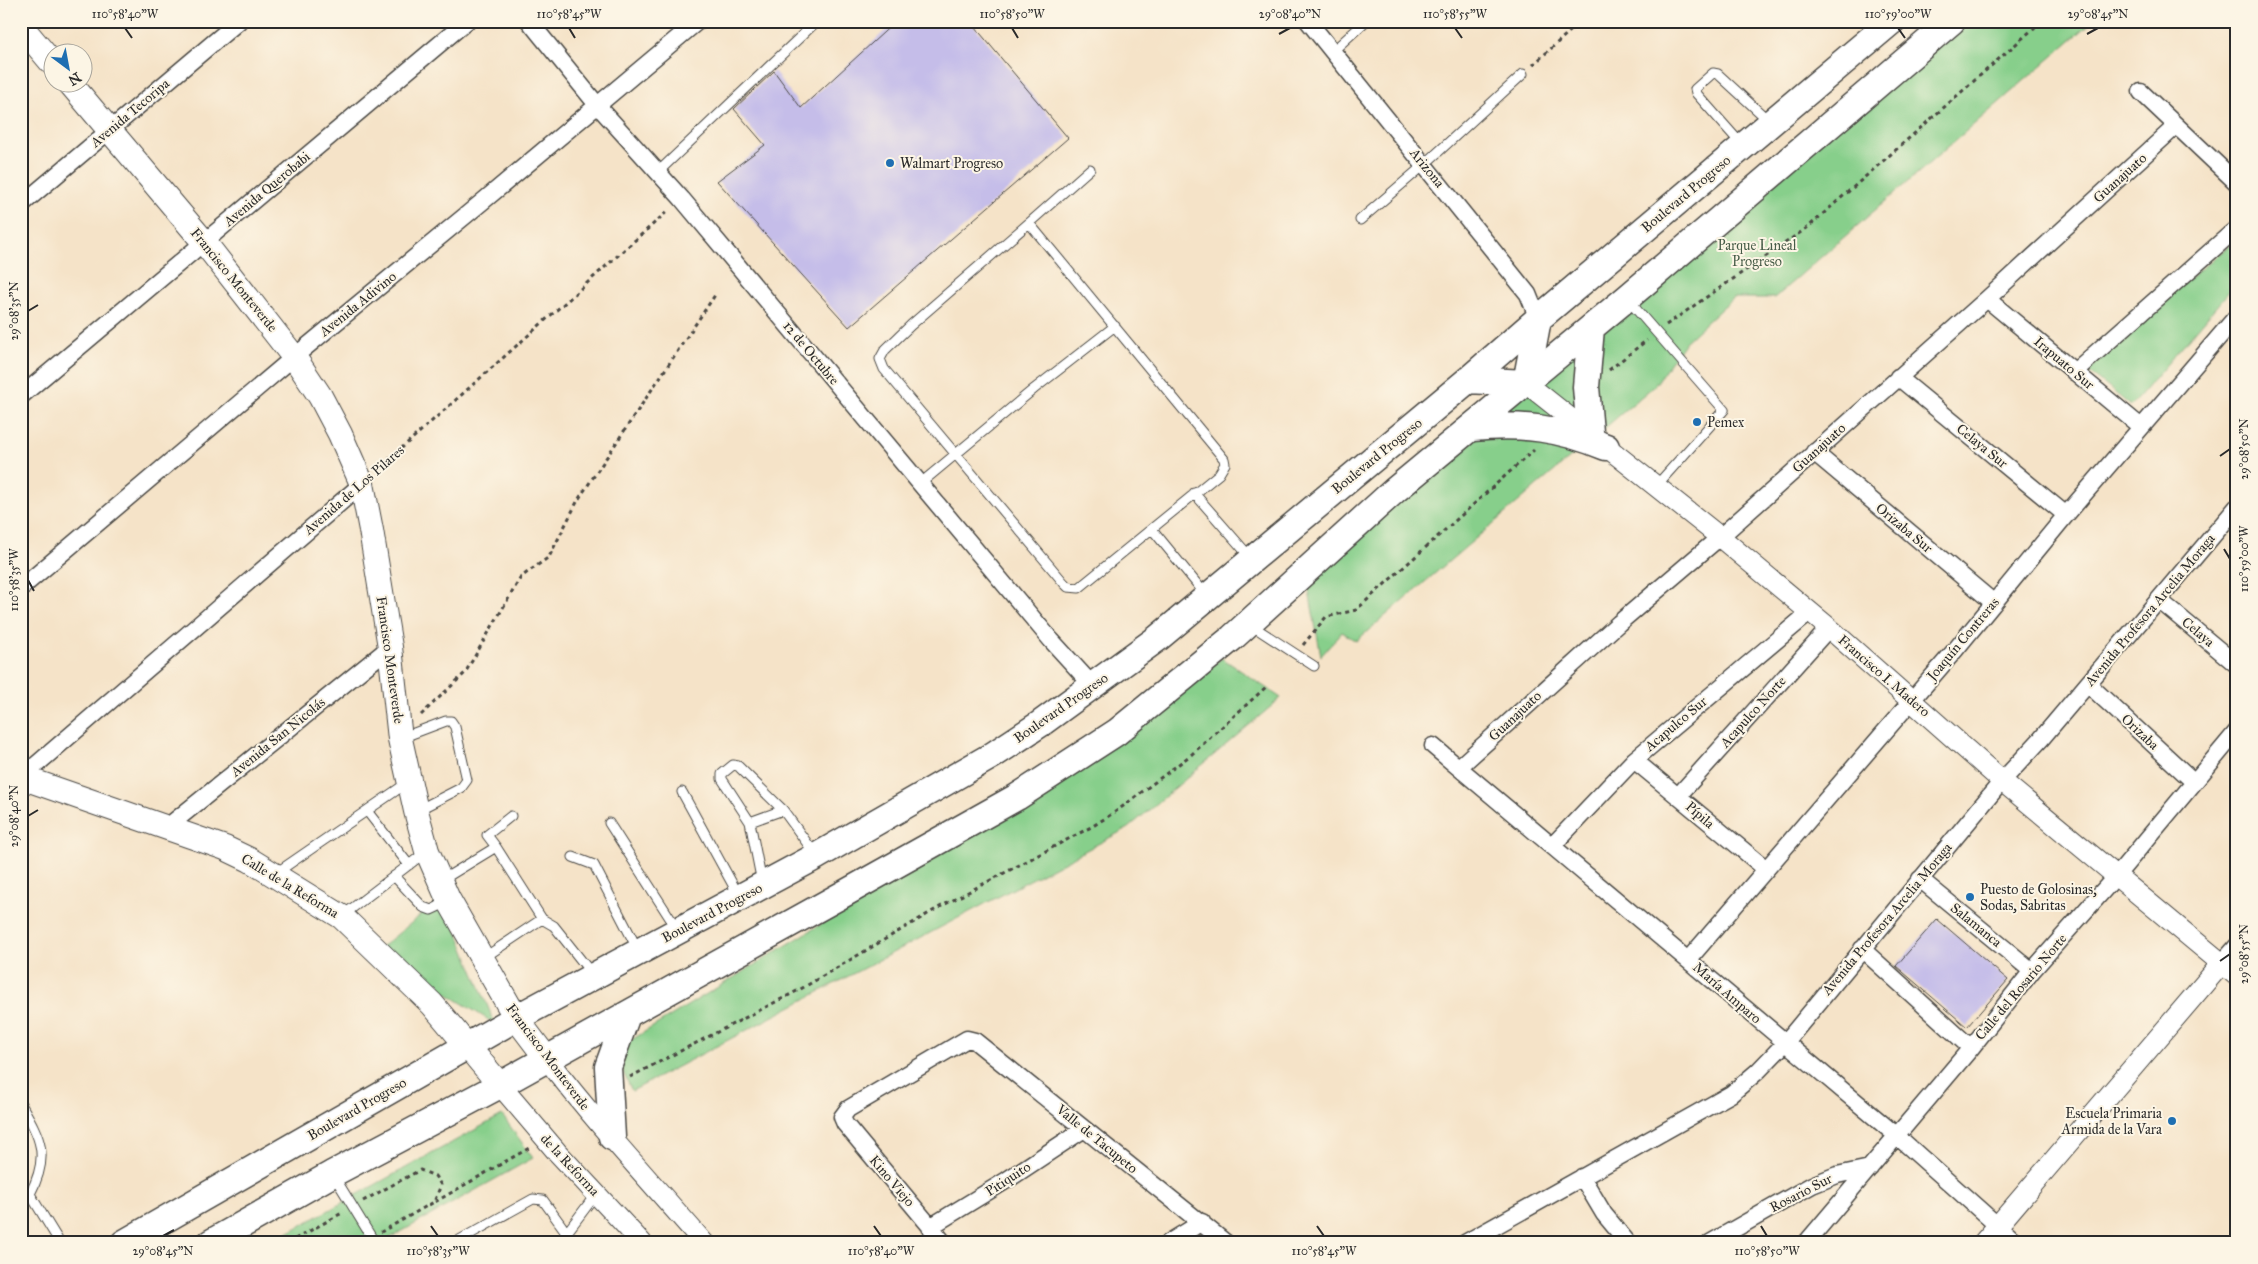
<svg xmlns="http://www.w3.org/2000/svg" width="2258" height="1264" font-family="'IM FELL Great Primer',serif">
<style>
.green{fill:#87cf8b;stroke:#597d5b}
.building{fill:#c5bde9}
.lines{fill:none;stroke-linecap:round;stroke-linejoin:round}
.service-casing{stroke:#494743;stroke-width:11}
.minor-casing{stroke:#494743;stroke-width:19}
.tertiary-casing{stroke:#494743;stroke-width:22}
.secondary-casing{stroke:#494743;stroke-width:26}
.primary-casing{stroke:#494743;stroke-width:29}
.path{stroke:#494743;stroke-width:3;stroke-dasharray:4 4;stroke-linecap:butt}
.service{stroke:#fff;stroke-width:9}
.minor{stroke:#fff;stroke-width:16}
.tertiary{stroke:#fff;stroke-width:20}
.secondary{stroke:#fff;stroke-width:24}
.primary{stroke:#fff;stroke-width:26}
.ticks{fill:none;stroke:#2b2b2b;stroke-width:2}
.poi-dot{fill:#1f6fb2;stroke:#fcf5e5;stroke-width:2}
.labels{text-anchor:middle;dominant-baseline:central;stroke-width:4;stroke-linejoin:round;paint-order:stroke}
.street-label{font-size:14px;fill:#2b2b2b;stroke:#fcf5e5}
.poi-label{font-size:14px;fill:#2b2b2b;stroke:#fcf5e5;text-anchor:start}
.park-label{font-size:14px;fill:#475c48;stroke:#fcf5e5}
.neatline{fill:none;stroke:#2b2b2b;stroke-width:2}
.ticks-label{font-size:12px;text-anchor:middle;fill:#2b2b2b}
</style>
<rect width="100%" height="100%" fill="#fcf5e5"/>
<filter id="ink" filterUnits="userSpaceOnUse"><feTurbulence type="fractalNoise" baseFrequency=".02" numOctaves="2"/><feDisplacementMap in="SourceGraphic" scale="10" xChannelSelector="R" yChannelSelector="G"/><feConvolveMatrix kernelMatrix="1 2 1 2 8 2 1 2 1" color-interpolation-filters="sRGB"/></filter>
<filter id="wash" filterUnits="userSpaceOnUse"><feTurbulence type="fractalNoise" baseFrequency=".0096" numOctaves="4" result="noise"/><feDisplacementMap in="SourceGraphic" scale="20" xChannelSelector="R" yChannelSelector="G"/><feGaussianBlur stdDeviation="1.12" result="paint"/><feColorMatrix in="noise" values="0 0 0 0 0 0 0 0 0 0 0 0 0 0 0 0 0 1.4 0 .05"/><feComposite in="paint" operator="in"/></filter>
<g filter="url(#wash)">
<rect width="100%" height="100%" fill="#f5e3c8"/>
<path class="green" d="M1964,21h129l-319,277h-41l-48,44 -30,43 -299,256 -14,-9 -21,24 -15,-81z
M2237,239v43l-106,124 -43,-35 86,-80z
M1222,658l59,40 -153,130 -496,263 -9,-19v-27l403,-246z
M443,897l52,127 -117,-74z
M502,1115l31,43 -152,85h-112z"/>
<g id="blocks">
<path class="building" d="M896,21h74l98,117 -219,189 -132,-146 48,-36 -31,-36 40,-38 27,37z
M1937,919l71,61 -41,47 -71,-61z"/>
</g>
</g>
<g filter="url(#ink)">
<use href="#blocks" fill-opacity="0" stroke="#494743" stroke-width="1"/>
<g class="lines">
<defs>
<path id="service" d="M1333,51l33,-30
M1742,145l-46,-52 -1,-4 18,-16 5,1 51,47
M658,172l159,-151
M1360,220l64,-55 99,-91
M1029,223l195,236 1,5 -6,10 -140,114 -11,-1 -4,-4 -180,-214 -4,-10 5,-9 26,-25z
M1029,223l61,-54
M1629,301l95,109 -68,76
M921,483l113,-94 81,-63
M1194,493l56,64
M1152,529l54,66
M1251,625l63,41
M401,738l45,-17h5l4,6 12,53 -6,8 -43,22
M682,792l57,104
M367,811l42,54
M750,822l33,-12
M609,823l68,106
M496,847l-9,-12 24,-19
M573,857l21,8 44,85
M276,873l131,-90
M394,876l29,31 8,3 17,-8
M442,880l54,-33 46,72 -60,40
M762,883l-12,-61 -28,-43v-5l11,-9 5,1 45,44 32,44
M342,916l85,-65
M542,919l12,7 38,48
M21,1104c20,35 29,52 9,90
M334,1176l41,67
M21,1186l9,8 30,49
M454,1243l79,-44 10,1 31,43
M559,1243l37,-49"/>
<path id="minor" d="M529,21l69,85 84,93 369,441 42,46
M1308,21l220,273 10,25
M2141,92l96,91
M21,205l218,-184
M1987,299l154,128
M2074,372l163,-144
M1898,377l168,138
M21,396l446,-375
M1814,452l180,151
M21,588l273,-231 188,-155 216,-181
M2159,600l78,65
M2088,684l105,97
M1433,746l464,390 120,107
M1634,760l132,109
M1459,767l160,-144 101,-86 267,-238 189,-173
M22,777l340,-293
M1678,796l151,-168
M166,828l224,-181
M1553,845l81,-85 175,-147
M1920,879l112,92
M1862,949l109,99
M1688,960l268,-311 110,-134 171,-199
M2222,963l15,-17
M1582,1177l22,37 24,29
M930,1227l77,-47 77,-51
M944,1243l-99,-119 -3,-7 6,-8 119,-70 8,2 251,202
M1168,1243l34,-21
M1465,1243l266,-149 27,-23 27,-28 217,-262 39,-42 196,-232
M1710,1243l102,-58 25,-10 33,-7
M1806,1243l165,-195 61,-77 85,-96 120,-144"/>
<path id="tertiary" d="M1526,383l194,154 109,91 173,153 235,195
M547,1059c49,64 104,123 157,184
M500,1085l57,67 85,91
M1983,1243l239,-280"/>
<path id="secondary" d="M21,26l31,37
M69,82l135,160 90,115 26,39 20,38 22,50 9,46 19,117 10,92 16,72 11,40 21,48 68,119 31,41
M21,777l204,71 25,12 92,57 90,87 68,81"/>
<path id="primary" d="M1468,380l58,3 12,-64
M1472,428c50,-5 88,0 134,19
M1590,432l-4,-45 5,-59
M612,1137l-4,-70 19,-52
M124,1243l392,-225 301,-162 176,-101 47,-31 118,-86 310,-258 70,-61 354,-298
M210,1243l122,-69 168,-89 349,-194 168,-94 100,-65 115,-94 162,-147 233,-193 325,-277"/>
</defs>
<use href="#service" class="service-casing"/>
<use href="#minor" class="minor-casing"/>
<use href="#tertiary" class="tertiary-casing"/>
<use href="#secondary" class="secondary-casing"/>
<use href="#primary" class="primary-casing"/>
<path class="path" d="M1533,65l48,-44
M1666,325l141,-97 235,-207
M1609,370l38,-30
M377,470l292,-260
M1303,645l23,-28 30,-7 178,-160
M421,715l44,-42 56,-96 28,-20 29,-57 137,-205
M630,1077l169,-87 139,-82 155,-82 25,-16 74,-56 74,-67
M363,1201l57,-31 15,6 6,9 -7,17 -53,30
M435,1202l94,-54
M288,1243l54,-30"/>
<use href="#service" class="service"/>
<use href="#minor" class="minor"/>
<use href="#tertiary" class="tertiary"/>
<use href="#secondary" class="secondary"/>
<use href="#primary" class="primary"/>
</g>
</g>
<path class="ticks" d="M125,28l7,10M569,28l6,10M1012,28l6,10M1455,28l7,10M1898,28l7,10M1279,34l11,-6M2087,34l11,-6M28,311l10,-6M2220,456l10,-7M2224,549l6,10M28,580l6,11M28,816l10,-6M2220,961l10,-7M431,1226l7,10M874,1226l7,10M1317,1226l7,10M1761,1226l6,10M163,1236l11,-6"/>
<g class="poi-dot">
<circle cx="890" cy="163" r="5"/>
<circle cx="1697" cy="422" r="5"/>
<circle cx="1970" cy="897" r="5"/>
<circle cx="2172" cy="1121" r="5"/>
</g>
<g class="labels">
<g class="street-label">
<text transform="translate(130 113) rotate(-40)">Avenida Tecoripa</text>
<text transform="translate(1427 168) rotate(51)">Arizona</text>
<text transform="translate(2120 178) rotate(-42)">Guanajuato</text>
<text transform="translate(267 189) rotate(-40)">Avenida Querobabi</text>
<text transform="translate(1686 194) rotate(-40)">Boulevard Progreso</text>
<text transform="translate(234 280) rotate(51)">Francisco Monteverde</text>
<text transform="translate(358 304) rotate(-39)">Avenida Adivino</text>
<text transform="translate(811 353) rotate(50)">12 de Octubre</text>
<text transform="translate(2064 363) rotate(40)">Irapuato Sur</text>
<text transform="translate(1982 446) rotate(39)">Celaya Sur</text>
<text transform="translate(1819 448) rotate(-42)">Guanajuato</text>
<text transform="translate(1377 456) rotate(-39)">Boulevard Progreso</text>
<text transform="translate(354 490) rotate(-41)">Avenida de Los Pilares</text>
<text transform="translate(1904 528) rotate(40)">Orizaba Sur</text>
<text transform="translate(2150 610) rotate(-50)">Avenida Profesora Arcelia Moraga</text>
<text transform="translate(2198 632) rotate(40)">Celaya</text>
<text transform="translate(1963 639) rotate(-50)">Joaquín Contreras</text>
<text transform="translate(390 660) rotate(82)">Francisco Monteverde</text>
<text transform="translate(1884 676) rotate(41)">Francisco I. Madero</text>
<text transform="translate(1061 708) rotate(-35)">Boulevard Progreso</text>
<text transform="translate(1753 712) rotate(-48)">Acapulco Norte</text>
<text transform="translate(1515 716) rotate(-43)">Guanajuato</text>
<text transform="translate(1676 724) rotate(-40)">Acapulco Sur</text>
<text transform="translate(2140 732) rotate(43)">Orizaba</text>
<text transform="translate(278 737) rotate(-39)">Avenida San Nicolás</text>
<text transform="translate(1700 815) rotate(41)">Pípila</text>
<text transform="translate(290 886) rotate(31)">Calle de la Reforma</text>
<text transform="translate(712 913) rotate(-28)">Boulevard Progreso</text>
<text transform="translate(1887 919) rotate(-50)">Avenida Profesora Arcelia Moraga</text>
<text transform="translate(1976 925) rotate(39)">Salamanca</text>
<text transform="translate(2021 987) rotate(-50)">Calle del Rosario Norte</text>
<text transform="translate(1727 993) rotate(41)">María Amparo</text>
<text transform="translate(548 1057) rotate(53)">Francisco Monteverde</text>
<text transform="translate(357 1109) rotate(-30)">Boulevard Progreso</text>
<text transform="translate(1097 1139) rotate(39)">Valle de Tacupeto</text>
<text transform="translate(570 1165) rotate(47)">de la Reforma</text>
<text transform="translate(1008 1179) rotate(-33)">Pitiquito</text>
<text transform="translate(892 1181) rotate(50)">Kino Viejo</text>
<text transform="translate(1801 1193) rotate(-27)">Rosario Sur</text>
</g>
<g class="poi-label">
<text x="900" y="163">Walmart Progreso</text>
<text x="1707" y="422">Pemex</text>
<text x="1980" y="889">Puesto de Golosinas,<tspan x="1980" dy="16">Sodas, Sabritas</tspan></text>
<text x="2162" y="1113" text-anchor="end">Escuela Primaria<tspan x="2162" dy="16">Armida de la Vara</tspan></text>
</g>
<g class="park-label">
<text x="1757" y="245">Parque Lineal<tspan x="1757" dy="16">Progreso</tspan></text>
</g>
</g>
<rect width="2258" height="1264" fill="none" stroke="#fcf5e5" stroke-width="55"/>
<g transform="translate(68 68) rotate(148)"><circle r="24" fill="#fcf5e5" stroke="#a8a49b"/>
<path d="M0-4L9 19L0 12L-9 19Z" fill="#1f6fb2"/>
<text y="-8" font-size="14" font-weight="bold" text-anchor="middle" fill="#2b2b2b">N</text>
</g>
<rect x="28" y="28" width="2202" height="1208" class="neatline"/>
<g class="ticks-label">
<text x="125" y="18">110°58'40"W</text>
<text x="569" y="18">110°58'45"W</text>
<text x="1012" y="18">110°58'50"W</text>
<text x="1290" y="18">29°08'40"N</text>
<text x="1455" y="18">110°58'55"W</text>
<text x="1898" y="18">110°59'00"W</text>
<text x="2098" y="18">29°08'45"N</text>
<text transform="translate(14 311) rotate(-90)" y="4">29°08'35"N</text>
<text transform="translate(2244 449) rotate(-90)" y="4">29°08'50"N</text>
<text transform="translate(2244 559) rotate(-90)" y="4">110°59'00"W</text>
<text transform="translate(14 580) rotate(-90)" y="4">110°58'35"W</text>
<text transform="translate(14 816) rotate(-90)" y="4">29°08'40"N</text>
<text transform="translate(2244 954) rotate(-90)" y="4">29°08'55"N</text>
<text x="163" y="1255">29°08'45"N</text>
<text x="438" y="1255">110°58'35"W</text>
<text x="881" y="1255">110°58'40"W</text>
<text x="1324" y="1255">110°58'45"W</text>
<text x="1767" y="1255">110°58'50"W</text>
</g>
</svg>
